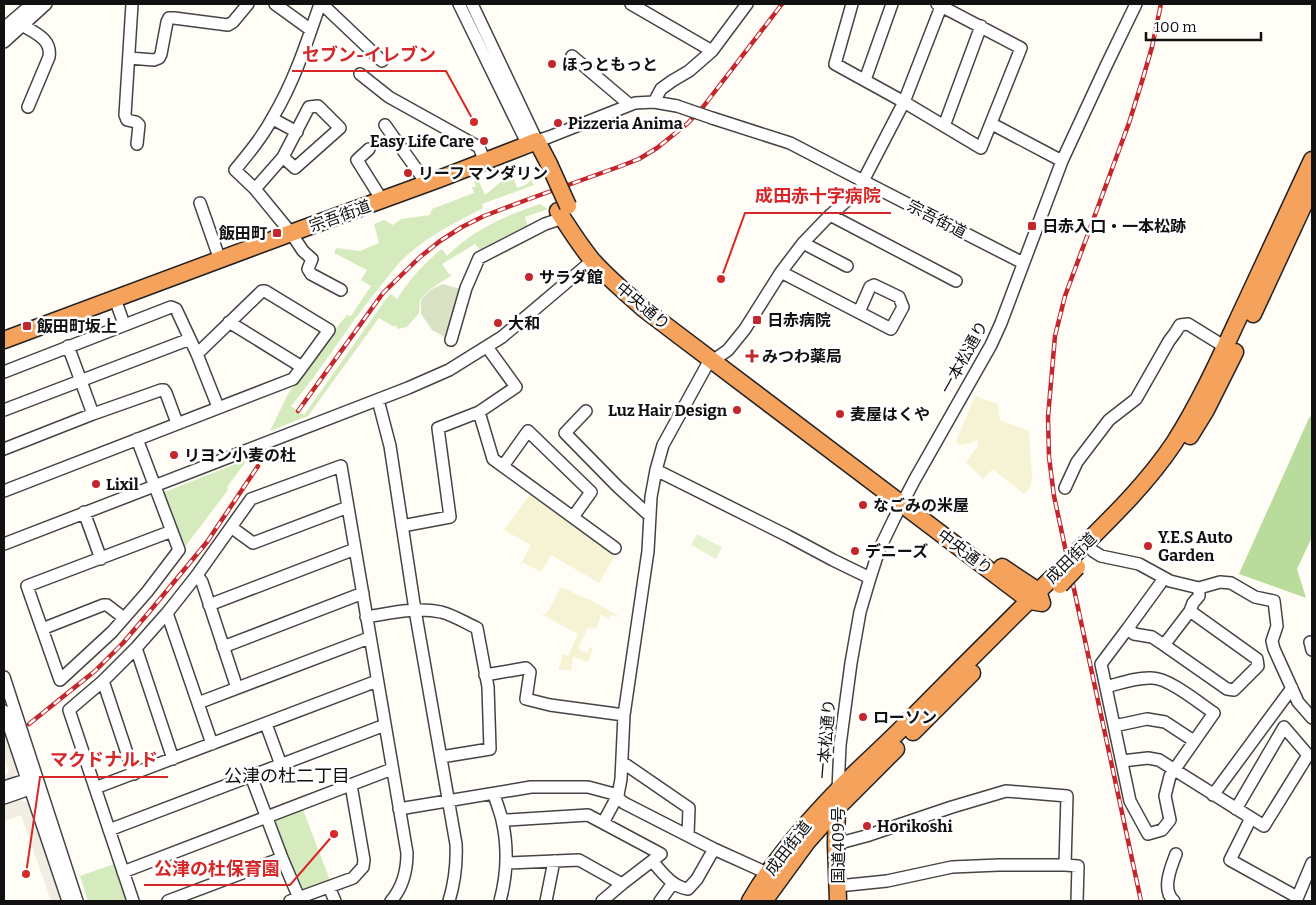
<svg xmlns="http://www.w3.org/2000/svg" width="1316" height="905" font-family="Bitter,'Noto Sans JP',serif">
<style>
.farmland{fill:#f6f3d4}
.green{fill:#d5ebbd}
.forest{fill:#b9dc9c}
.cemetery{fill:#d9e3c4}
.pitch{fill:#e6f2cf}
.plaza{fill:#f1ede2}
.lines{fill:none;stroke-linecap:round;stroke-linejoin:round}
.minor-casing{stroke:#444;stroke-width:14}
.highway-casing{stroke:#222;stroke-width:19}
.minor{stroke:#fff;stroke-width:11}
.highway{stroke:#f5a25d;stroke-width:16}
.rail-casing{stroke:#c4262e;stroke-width:4.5}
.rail{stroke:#fff;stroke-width:2.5;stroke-dasharray:8;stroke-linecap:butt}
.minor-bridge-casing{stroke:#444;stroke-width:14;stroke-linecap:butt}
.highway-bridge-casing{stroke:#222;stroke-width:19;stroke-linecap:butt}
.minor-bridge{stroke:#fff;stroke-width:11}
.highway-bridge{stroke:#f5a25d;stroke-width:16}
.poi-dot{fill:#c4262e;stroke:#fff;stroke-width:2}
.labels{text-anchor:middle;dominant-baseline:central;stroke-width:5;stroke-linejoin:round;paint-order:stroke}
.poi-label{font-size:16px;font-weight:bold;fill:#111;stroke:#fff;text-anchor:start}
.street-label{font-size:16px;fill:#111;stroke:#fff}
.neighbourhood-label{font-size:18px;fill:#111;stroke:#fff}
.leader{fill:none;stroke:#d62828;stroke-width:2}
.callout-dot{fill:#d62828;stroke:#fff;stroke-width:2}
.callout-label{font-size:18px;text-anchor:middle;font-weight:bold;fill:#d62828;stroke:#fff;stroke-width:5;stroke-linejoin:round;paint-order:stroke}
</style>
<rect width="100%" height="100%" fill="#fffdf5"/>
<path class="farmland" d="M975,396l23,8 2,16 29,11 3,47 -2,10 -6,6 -31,-25 -10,10 -17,-17 12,-16v-6l-7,3 -12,2 -3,-4z
M531,493l81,57 2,7 -15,26 -48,-28 -10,17 -19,-10 9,-17 -27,-15z
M561,587l29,13 29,16 -1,1 -7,-2 -2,3 -8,-3 -5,14 -8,-2 -10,22 9,4 3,-6 3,1 -5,14 -15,-5 -2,13h-12v-4h1l2,-12 6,2 10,-22 -37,-20h4l4,-5z"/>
<path class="green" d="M498,166l9,9 5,1c4,5 2,7 6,12l9,-4 4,-4 3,5 -52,19 1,4c-27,14 -55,28 -78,49 -10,9 -18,22 -27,32 -31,38 -56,80 -87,117l13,9 82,-116 5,-5 6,5c12,-19 27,-36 45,-50l5,7c27,-27 58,-40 93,-52l8,5 -23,8 4,13 -46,24 -8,-10 -33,20 7,10 3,1 -23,15 -9,10 -1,13 -12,14 -9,2 -2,-3h-4l-13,-8 -71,98 -38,15 18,-37 43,-60 16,-19 4,1 20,-30 -10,-6 6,-10 -33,-17 2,-5 24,3 19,-8 -5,-19 10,-4 9,5 8,-6 29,-4 2,-6 42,-16 -2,-6h4l-2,-6 4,-2 7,16 19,-16 -9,-10z
M248,459l-21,28 1,3 -44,58 -22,-55z
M302,807l29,76 -29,11 -31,-75z
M117,863l13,38h-42l-8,-25z"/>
<path class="forest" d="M1312,415v122l-15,32 9,29 -67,-24 70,-156z"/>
<path class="cemetery" d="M443,284l21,6 -16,49 -16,-9 -11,-16v-14l9,-10z"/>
<path class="pitch" d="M697,534l25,13 -6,12 -25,-14z"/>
<path class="plaza" d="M4,724l13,42 1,5 -7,9 -7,2v-5l5,-5 -5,-15z
M17,799l9,3 5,6 32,93h-12l-30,-86 -17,6v-19z"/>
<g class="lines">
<defs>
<path id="minor" d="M132,4l-7,111 2,5 9,2 3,3 -2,19
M275,4l36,26
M320,4c-13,38 -26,78 -47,113 -10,19 -24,36 -38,53l20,19 36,44 12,18 9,8 -4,10 3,5 30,16
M322,4l60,57
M459,4l69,141
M472,4l65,137 12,-4 86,-34 19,-1 23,4
M631,4l81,47
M852,4l-17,60 69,38 77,46 40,-100 -84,-44
M22,25c13,8 30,14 27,32l-21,50
M4,28l28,-24
M4,42l42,-38
M572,56l58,49
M129,58l25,2 5,-2 2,-4 6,-32 2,-4h5l54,7 5,-3 15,-18
M360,74l29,23 90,50 6,15
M865,80l27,-76
M654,102l7,-13 11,-8 17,-10 23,-20 35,-47
M712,118l78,25 73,38 160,82
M273,119l24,13
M992,124l70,37
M385,125l42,59
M944,126l37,-100
M369,149l-12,11 25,40
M863,181l41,-79 38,-98
M255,189l28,-32 26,-50 9,-1 22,22 -45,40 -12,-11
M200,203l20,57
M830,215l126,66
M803,243l44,23
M781,272l110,57 12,-22 -4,-10 -25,-12 -4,2 -11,25
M115,299l9,25
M229,322l73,45
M451,340l15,-52 13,-30 66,-34 18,-6
M68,346l25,68
M4,372l167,-65 5,2 21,45 21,53
M378,400l12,46 25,164 41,234c1,21 -1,37 -7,57
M4,410l186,-71
M586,411l-21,22 53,54 32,29
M479,412l14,47 122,89
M137,439l42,111 -32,42 -35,40 -52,48 -33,-94 145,-55
M4,449l89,-35 68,-24h3l2,3 11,30
M503,466l25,-35 63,61 -18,25
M656,470l132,66 45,24 37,18
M1065,488l12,-26 32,-42 27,-21 33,-58 6,-8 5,-8 8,-1 42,26
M4,491l289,-112 9,-12 27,-37 -64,-39h-3l-65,63
M84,512l17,47
M402,526l48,-9 -12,-89 41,-16 37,-25 -29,-40
M231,527l22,16 95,-36
M4,544l404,-156 41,-18 53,-33 91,-77
M1093,551l8,5 38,8 31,17 29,7 21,-6 11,1 24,14 19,4 3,25 -5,15 2,8 24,53 14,16
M197,575l5,7 35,106
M1163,578l-3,6 -32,44 6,6 18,3 12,8
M209,605l146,-56
M1190,611l-26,34 63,44 7,1 24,-24 -1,-7 -67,-48 3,-8 6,-7v-8
M167,613l45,131
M366,617c25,-4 50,-10 75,-5 12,3 25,11 36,16l11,59 2,62 -49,8
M42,629l61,-24h4l17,13
M1310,642l2,8
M223,647l140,-54
M136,648l37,111
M485,675l41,-7 4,4 -4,27 24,6 74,10
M4,677l73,224
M103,681l31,93
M1106,687c15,-4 31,-10 46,-9 17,0 47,25 62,35l-44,63 -5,20 5,24 -8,10 -14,4 -18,-33 -29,-137 27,-36
M198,703l171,-65
M4,711l64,190
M266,724l15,41
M1114,726l33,-7 18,3 29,19
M1122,761l26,-3 11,2 105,66 44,-71 -24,-28 -48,82
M622,762l67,46 -1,27
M251,776l31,82 17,40
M4,787l22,-7 8,1
M95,788l282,-107
M838,790l2,-45 11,-82 9,-51 10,-34 9,-28 15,-31 21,-40 76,-134 10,-22 61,-162 44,-95 30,-62
M494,794c2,8 6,17 8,26 6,26 5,55 -2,81
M1213,795l79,-107
M4,798l26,-9 5,-5
M399,809l132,-22h57l30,8 1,4 5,4 90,46 53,24
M1251,818l-21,42 67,37
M502,819l5,1 81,-5 73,39 -39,30 -20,17
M603,823l15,-28 3,-16 3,-64 24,-164 3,-54 5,-27 7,-25 44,-80 21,-15 17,-21 36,-57 22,-29 25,-26 39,-34
M109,830l276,-105
M836,844l30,-8 86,-29 54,-16 61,5 -2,69
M652,861c10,11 20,26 36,28l9,-10 17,-30
M506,863l73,-3 43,24
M123,872l269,-103
M838,886l49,-5 65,-14 47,-2h66l13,1 -1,35
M329,887l6,14
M133,901l-64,-191 34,-29 33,-33 31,-35 30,-38 54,-76 90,-33 66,387c0,18 -4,34 -16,48
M168,901l114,-43
M290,901l63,-23 10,-11 1,-7 -13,-75
M546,901l8,-40
M660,901l13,-18
M1174,901c-13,-11 -3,-34 2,-47
M1296,901l16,-38"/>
<path id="highway" d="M558,211c11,17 21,33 34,49 16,18 34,33 52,49l386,292 12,2
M1253,314l59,-127
M4,340l287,-107 148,-54 98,-38 12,23
M1190,436l16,-26 29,-58
M1073,556c36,-36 73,-71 101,-113 28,-44 49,-92 71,-139 22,-48 45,-96 67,-144
M1002,567l36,24 4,12
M913,732l59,-59
M837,806l-1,38 2,57
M750,901c23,-40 55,-77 87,-110 20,-21 42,-40 63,-61 52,-53 105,-106 158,-158
M764,901l43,-59 30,-34 59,-59"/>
</defs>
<use href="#minor" class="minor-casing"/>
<use href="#highway" class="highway-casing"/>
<use href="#minor" class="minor"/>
<use href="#highway" class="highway"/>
<defs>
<path id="rail" d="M298,411l85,-118 37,-36 20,-16 22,-14 22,-11 45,-17 92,-33 18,-7 18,-11 31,-25 15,-16 79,-103
M29,724l66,-53 28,-28 27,-32 57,-69 51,-76
M1141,901l-87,-405 -5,-39 -1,-40 7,-81 10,-40 64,-173 14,-45 9,-31 9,-43"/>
</defs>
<use href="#rail" class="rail-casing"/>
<use href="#rail" class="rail"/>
<defs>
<path id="minor-bridge" d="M677,106l35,12"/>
<path id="highway-bridge" d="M549,164l19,42
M1060,585l17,-18"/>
</defs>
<use href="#minor-bridge" class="minor-bridge-casing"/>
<use href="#highway-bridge" class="highway-bridge-casing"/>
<use href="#minor-bridge" class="minor-bridge"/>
<use href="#highway-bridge" class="highway-bridge"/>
</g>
<g class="poi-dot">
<circle cx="552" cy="64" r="5"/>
<circle cx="558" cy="123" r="5"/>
<circle cx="484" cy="141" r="5"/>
<circle cx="408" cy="173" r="5"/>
<rect x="1027" y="221" width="10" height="10" rx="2.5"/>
<rect x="272" y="228" width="10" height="10" rx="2.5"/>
<circle cx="529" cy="277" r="5"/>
<rect x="752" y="315" width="10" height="10" rx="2.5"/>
<circle cx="498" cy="323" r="5"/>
<rect x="22" y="321" width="10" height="10" rx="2.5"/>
<path d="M749.5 348.5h5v5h5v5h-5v5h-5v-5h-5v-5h5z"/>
<circle cx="737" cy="410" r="5"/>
<circle cx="840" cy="414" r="5"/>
<circle cx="174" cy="455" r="5"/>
<circle cx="96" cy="484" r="5"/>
<circle cx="863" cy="505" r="5"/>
<circle cx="1148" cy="546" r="5"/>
<circle cx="855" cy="551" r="5"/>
<circle cx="863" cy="717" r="5"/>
<circle cx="867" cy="826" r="5"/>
</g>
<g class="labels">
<g class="poi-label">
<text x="562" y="64">ほっともっと</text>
<text x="568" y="123">Pizzeria Anima</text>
<text x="474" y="141" text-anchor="end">Easy Life Care</text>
<text x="418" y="173">リーフ マンダリン</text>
<text x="1042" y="226">日赤入口・一本松跡</text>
<text x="267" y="233" text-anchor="end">飯田町</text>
<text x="539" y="277">サラダ館</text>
<text x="767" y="320">日赤病院</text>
<text x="508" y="323">大和</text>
<text x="37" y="326">飯田町坂上</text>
<text x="762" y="356">みつわ薬局</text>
<text x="727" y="410" text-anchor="end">Luz Hair Design</text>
<text x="850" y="414">麦屋はくや</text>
<text x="184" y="455">リヨン小麦の杜</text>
<text x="106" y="484">Lixil</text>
<text x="873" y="505">なごみの米屋</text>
<text x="1158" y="537">Y.E.S Auto<tspan x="1158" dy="18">Garden</tspan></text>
<text x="865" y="551">デニーズ</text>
<text x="873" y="717">ローソン</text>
<text x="877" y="826">Horikoshi</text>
</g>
<g class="street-label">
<text transform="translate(340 216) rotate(-20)">宗吾街道</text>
<text transform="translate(937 219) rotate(27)">宗吾街道</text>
<text transform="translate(643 306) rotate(40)">中央通り</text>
<text transform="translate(964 357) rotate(-61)">一本松通り</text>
<text transform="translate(965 552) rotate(37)">中央通り</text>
<text transform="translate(1071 558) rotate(-45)">成田街道</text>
<text transform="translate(826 739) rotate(-85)">一本松通り</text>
<text transform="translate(838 845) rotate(-90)">国道409号</text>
<text transform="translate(788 848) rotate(-52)">成田街道</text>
</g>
<g class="neighbourhood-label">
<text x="287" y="776">公津の杜二丁目</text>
</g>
</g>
<path class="leader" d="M474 122L446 71H292M721 279L745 213H891M26 874L40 777H168M334 834L290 885H144"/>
<g class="callout-dot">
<circle cx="474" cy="122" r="5"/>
<circle cx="721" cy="279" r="5"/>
<circle cx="26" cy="874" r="5"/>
<circle cx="334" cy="834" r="5"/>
</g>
<g class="callout-label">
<text x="369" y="61">セブン-イレブン</text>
<text x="818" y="202">成田赤十字病院</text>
<text x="104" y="766">マクドナルド</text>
<text x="217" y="875">公津の杜保育園</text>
</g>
<rect width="1316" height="905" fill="none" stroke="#111111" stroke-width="10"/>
<path d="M1146 32v8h115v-8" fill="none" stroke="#111111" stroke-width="2.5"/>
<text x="1154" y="32" font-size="15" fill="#111111" stroke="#ffffff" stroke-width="4" paint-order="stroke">100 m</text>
</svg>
